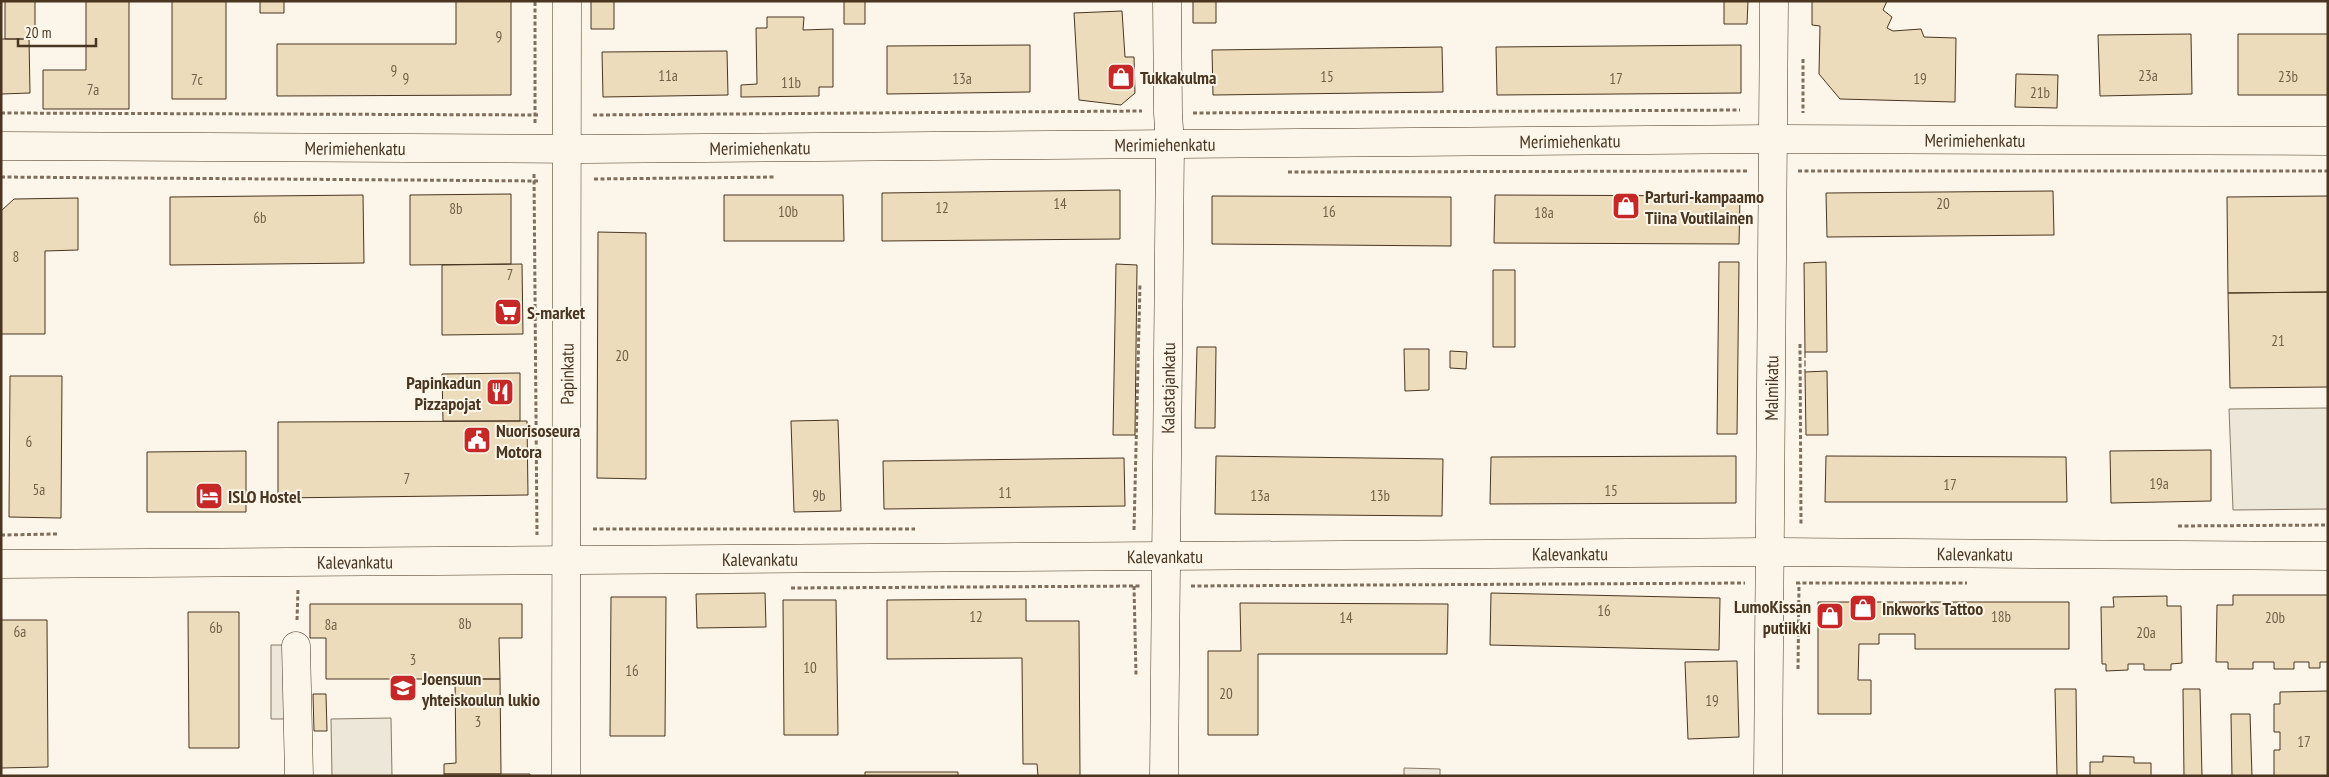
<svg xmlns="http://www.w3.org/2000/svg" width="2329" height="777" font-family="'PT Sans Narrow',sans-serif">
<style>
.parking{fill:#ede7d9;stroke:#887966}
.building{fill:#ecdcbc;stroke:#4a3520}
.lines{fill:none;stroke-linecap:round;stroke-linejoin:round}
.minor-casing{stroke:#4a3520;stroke-width:29}
.path{stroke:#7f6f5c;stroke-width:3;stroke-dasharray:4 2.5;stroke-linecap:butt}
.minor{stroke:#fbf6e9;stroke-width:28}
.fence{stroke:#4a3520;stroke-width:1;stroke-dasharray:6 2.5;stroke-linecap:butt}
.labels{text-anchor:middle;dominant-baseline:central;stroke-width:4;stroke-linejoin:round;paint-order:stroke}
.number-label{font-size:15px;fill:#725f47}
.poi-label{font-size:18px;font-weight:bold;fill:#4a3520;stroke:#fbf6e9;text-anchor:start}
.street-label{font-size:18px;fill:#4a3520;stroke:#fbf6e9}
</style>
<rect width="100%" height="100%" fill="#fbf6e9"/>
<path class="parking" d="M2328,408v101l-95,1 -4,-101z
M271,645h19v74h-19z
M391,718l1,58h-60l-1,-57z
M1404,768l36,1v7h-36z"/>
<path class="building" d="M5,1h30v38h-30z
M86,1h43v108h-86v-39h43z
M172,1h54v98h-54z
M260,1h24v12h-24z
M456,1h55v94l-234,1v-52h179z
M591,1h23v28h-23z
M844,1h21v23h-21z
M1193,1h23v22h-23z
M1724,1h24l-1,23h-23z
M1812,1h75l-4,9 9,7 -5,11 6,3 28,-2 3,8 32,1 -1,64 -115,-3 -21,-25 1,-48 -8,-1z
M1122,11l3,46h9l1,36 -14,12 -42,-5 -5,-87z
M767,17h37l-1,13 30,-1v58h-14v9l-78,1v-12l16,-1 -1,-56h11z
M2191,34l1,60 -92,2 -2,-61z
M2238,34h90v61h-90z
M1,39h28l1,54 -29,1z
M1030,45v47l-143,2v-48z
M1741,45v48l-244,2 -1,-48z
M1442,47l1,45 -230,3 -1,-45z
M727,51l1,44 -125,2 -1,-45z
M2016,74l42,1 -1,33 -42,-1z
M1120,190v49l-238,2v-48z
M2053,191l1,44 -227,2 -1,-44z
M511,194v70l-101,1v-70z
M363,195l1,68 -194,2v-68z
M724,195h119l1,46h-120z
M1495,195l245,1 -1,48 -245,-1z
M1212,196l239,1v49l-239,-2z
M2328,196v96l-100,1 -1,-96z
M78,198v52l-33,1v83h-44v-123l13,-12z
M598,232l48,1v246l-49,-1z
M1719,262h20l-2,172h-20z
M1826,262l1,90h-22l-1,-89z
M522,264l1,70 -81,1v-70z
M1116,264l21,1 -2,170h-22z
M1493,270h22v77h-22z
M2328,292v95l-98,1 -2,-95z
M1197,347h19l-1,81h-20z
M1404,349h25v41l-24,1z
M1450,351l17,1 -1,17 -16,-1z
M1827,371l1,64h-22l-1,-63z
M520,373v48h-77l-1,-47z
M10,376h52l-1,142 -52,-1z
M838,420l3,91 -47,1 -3,-91z
M527,421l1,74 -250,3v-76z
M2211,450v51l-100,2 -1,-52z
M246,451v61h-99v-60z
M1216,456l227,3 -1,57 -227,-2z
M1736,456v47l-246,1 1,-47z
M1826,456l240,1 1,45h-242z
M1124,458l1,48 -241,3 -1,-48z
M765,593l1,34 -69,1 -1,-34z
M1491,593l229,5 -1,52 -229,-5z
M2233,595h95v67h-8v6h-11v-6h-15v7h-20v-7h-21v7h-25v-7h-12l1,-57h16z
M2167,596v10h14l1,57 -11,1v6h-27v-6h-16v6l-22,1v-7h-4l-1,-57h13l-1,-10z
M611,597h55l-1,139h-55z
M1026,599v22h53l1,155h-42l-1,-12h-14l-1,-106 -135,1v-59z
M783,600h53l2,135h-54z
M1818,602h251v47h-154v-15h-36v10h-20l-1,36h13v34h-53z
M1240,603l208,1 -1,50h-189v81h-50v-84h33z
M310,604h212v34h-23l1,41h-174v-41h-16z
M188,612h51v136h-50z
M1,620h46l1,147 -47,1z
M1737,661l2,76 -51,2 -3,-77z
M455,679h45l1,95h-57v-10l12,-1z
M2055,689h21l1,87h-20z
M2183,689h17l2,87h-18z
M2328,691v85h-54v-26h6v-18h-6v-28h6v-12z
M313,694h13l1,37h-13z
M2231,714h19l2,62h-20z
M2103,756l31,1v6h17v13h-61v-14h13z
M865,772h93v4h-93z
M444,774h86v2h-86z"/>
<g class="lines">
<defs>
<g id="minor">
<path id="s1" d="M1,146l585,3 1186,-10 556,2"/>
<path id="s2" d="M1,564l1768,-12 559,4"/>
<path d="M296,646l3,130"/>
<path id="s3" d="M566,776l1,-775"/>
<path id="s4" d="M1164,776l6,-631 -2,-32 -1,-112"/>
<path id="s5" d="M1768,776l6,-775"/>
</g>
</defs>
<use href="#minor" class="minor-casing"/>
<path class="path" d="M1803,59v54
M1,113l539,2
M1193,113l547,-3
M593,115l549,-4
M535,123v-122
M1798,171h530
M1288,172l459,-1
M534,174l3,361
M1,177l539,4
M594,179l181,-2
M1800,344l1,181
M2178,526l150,-1
M593,529h322
M1134,530l6,-246
M1,535l56,-1
M1796,583h171
M1134,586l2,89
M1191,586l554,-3
M791,588l349,-2
M297,620l1,-30
M1798,669l1,-86"/>
<use href="#minor" class="minor"/>
<path class="fence" d="M1805,352v20"/>
</g>
<defs>
<symbol id="shop-square" viewBox="-11 -11 22 22"><rect x="-9" y="-9" width="18" height="18" rx="4" fill="#c62828" stroke="#fbf6e9"/><path d="M-5-2.5h2.3a2.7 3.5 0 0 1 5.4 0H5L5.5 6h-11ZM-1.5-2.5h3a1.5 2.3 0 0 0-3 0Z" fill="#fff"/></symbol>
<symbol id="supermarket-square" viewBox="-11 -11 22 22"><rect x="-9" y="-9" width="18" height="18" rx="4" fill="#c62828" stroke="#fbf6e9"/><path d="M-6-5.5h2.5l.6 2H6L4.5 2H-2.5L-4.4-4H-6ZM-1.5 3.2a1.3 1.3 0 1 0 .1 0ZM3 3.2a1.3 1.3 0 1 0 .1 0Z" fill="#fff"/></symbol>
<symbol id="restaurant-square" viewBox="-11 -11 22 22"><rect x="-9" y="-9" width="18" height="18" rx="4" fill="#c62828" stroke="#fbf6e9"/><path d="M-5-6h1v4h1v-4h1v4h1v-4h1v5L-1.5 .5V6h-2V.5L-5-1ZM5-6V6H3V1.5H1.5Q1.5-4 5-6Z" fill="#fff"/></symbol>
<symbol id="civic-square" viewBox="-11 -11 22 22"><rect x="-9" y="-9" width="18" height="18" rx="4" fill="#c62828" stroke="#fbf6e9"/><path d="M-.6-6.5H3V-4.5H.6V-3L4-1V1h2V6H-6V1h2V-1L-.6-3ZM-1.2 2.5V6h2.4V2.5Z" fill="#fff"/></symbol>
<symbol id="hotel-square" viewBox="-11 -11 22 22"><rect x="-9" y="-9" width="18" height="18" rx="4" fill="#c62828" stroke="#fbf6e9"/><path d="M-6-4.5h1.5V1H6V5H4.5V3h-9V5H-6ZM-4 0a1.8 1.8 0 1 1 3.6 0ZM.5 0V-2.5h3Q6-2.5 6 0Z" fill="#fff"/></symbol>
<symbol id="school-square" viewBox="-11 -11 22 22"><rect x="-9" y="-9" width="18" height="18" rx="4" fill="#c62828" stroke="#fbf6e9"/><path d="M0-5L7-2L0 1L-7-2ZM-4 1L0 2.5L4 1V4Q0 6-4 4Z" fill="#fff"/></symbol>
</defs>
<g fill-rule="evenodd">
<use href="#shop-square" x="1105" y="61" width="32" height="32"/>
<use href="#shop-square" x="1610" y="190" width="32" height="32"/>
<use href="#supermarket-square" x="492" y="296" width="32" height="32"/>
<use href="#restaurant-square" x="484" y="376" width="32" height="32"/>
<use href="#civic-square" x="461" y="424" width="32" height="32"/>
<use href="#hotel-square" x="193" y="480" width="32" height="32"/>
<use href="#shop-square" x="1847" y="592" width="32" height="32"/>
<use href="#shop-square" x="1814" y="600" width="32" height="32"/>
<use href="#school-square" x="387" y="672" width="32" height="32"/>
</g>
<g class="labels">
<g class="number-label">
<text x="499" y="36">9</text>
<text x="394" y="70">9</text>
<text x="668" y="75">11a</text>
<text x="2148" y="75">23a</text>
<text x="1327" y="76">15</text>
<text x="2288" y="76">23b</text>
<text x="406" y="78">9</text>
<text x="962" y="78">13a</text>
<text x="1616" y="78">17</text>
<text x="1920" y="78">19</text>
<text x="197" y="79">7c</text>
<text x="791" y="82">11b</text>
<text x="93" y="89">7a</text>
<text x="2040" y="92">21b</text>
<text x="1060" y="203">14</text>
<text x="1943" y="203">20</text>
<text x="942" y="207">12</text>
<text x="456" y="208">8b</text>
<text x="788" y="211">10b</text>
<text x="1329" y="211">16</text>
<text x="1544" y="212">18a</text>
<text x="260" y="217">6b</text>
<text x="16" y="256">8</text>
<text x="510" y="274">7</text>
<text x="2278" y="340">21</text>
<text x="622" y="355">20</text>
<text x="29" y="441">6</text>
<text x="407" y="478">7</text>
<text x="2159" y="483">19a</text>
<text x="1950" y="484">17</text>
<text x="39" y="489">5a</text>
<text x="1611" y="490">15</text>
<text x="1005" y="492">11</text>
<text x="819" y="495">9b</text>
<text x="1260" y="495">13a</text>
<text x="1380" y="495">13b</text>
<text x="1604" y="610">16</text>
<text x="976" y="616">12</text>
<text x="2001" y="616">18b</text>
<text x="1346" y="617">14</text>
<text x="2275" y="617">20b</text>
<text x="465" y="623">8b</text>
<text x="331" y="624">8a</text>
<text x="216" y="627">6b</text>
<text x="20" y="631">6a</text>
<text x="2146" y="632">20a</text>
<text x="413" y="659">3</text>
<text x="810" y="667">10</text>
<text x="632" y="670">16</text>
<text x="1226" y="693">20</text>
<text x="1712" y="700">19</text>
<text x="478" y="721">3</text>
<text x="2304" y="741">17</text>
</g>
<g class="poi-label">
<text x="1140" y="77">Tukkakulma</text>
<text x="1645" y="196">Parturi-kampaamo<tspan x="1645" dy="21">Tiina Voutilainen</tspan></text>
<text x="527" y="312">S-market</text>
<text x="481" y="382" text-anchor="end">Papinkadun<tspan x="481" dy="21">Pizzapojat</tspan></text>
<text x="496" y="430">Nuorisoseura<tspan x="496" dy="21">Motora</tspan></text>
<text x="228" y="496">ISLO Hostel</text>
<text x="1811" y="606" text-anchor="end">LumoKissan<tspan x="1811" dy="21">putiikki</tspan></text>
<text x="1882" y="608">Inkworks Tattoo</text>
<text x="422" y="678">Joensuun<tspan x="422" dy="21">yhteiskoulun lukio</tspan></text>
</g>
<g class="street-label">
<text stroke="none"><textPath href="#s1" startOffset="1974">Merimiehenkatu</textPath></text>
<text stroke="none"><textPath href="#s1" startOffset="1569">Merimiehenkatu</textPath></text>
<text stroke="none"><textPath href="#s1" startOffset="1164">Merimiehenkatu</textPath></text>
<text stroke="none"><textPath href="#s1" startOffset="354">Merimiehenkatu</textPath></text>
<text stroke="none"><textPath href="#s1" startOffset="759">Merimiehenkatu</textPath></text>
<text stroke="none"><textPath href="#s3" startOffset="402">Papinkatu</textPath></text>
<text stroke="none"><textPath href="#s4" startOffset="388">Kalastajankatu</textPath></text>
<text stroke="none"><textPath href="#s5" startOffset="388">Malmikatu</textPath></text>
<text stroke="none"><textPath href="#s2" startOffset="1569">Kalevankatu</textPath></text>
<text stroke="none"><textPath href="#s2" startOffset="1974">Kalevankatu</textPath></text>
<text stroke="none"><textPath href="#s2" startOffset="1164">Kalevankatu</textPath></text>
<text stroke="none"><textPath href="#s2" startOffset="759">Kalevankatu</textPath></text>
<text stroke="none"><textPath href="#s2" startOffset="354">Kalevankatu</textPath></text>
</g>
</g>
<rect width="2329" height="777" fill="none" stroke="#4a3520" stroke-width="5"/>
<path d="M18 38v8h78v-8" fill="none" stroke="#4a3520" stroke-width="2.5"/>
<text x="25" y="38" font-size="15" fill="#4a3520" stroke="#fbf6e9" stroke-width="4" paint-order="stroke">20 m</text>
</svg>
